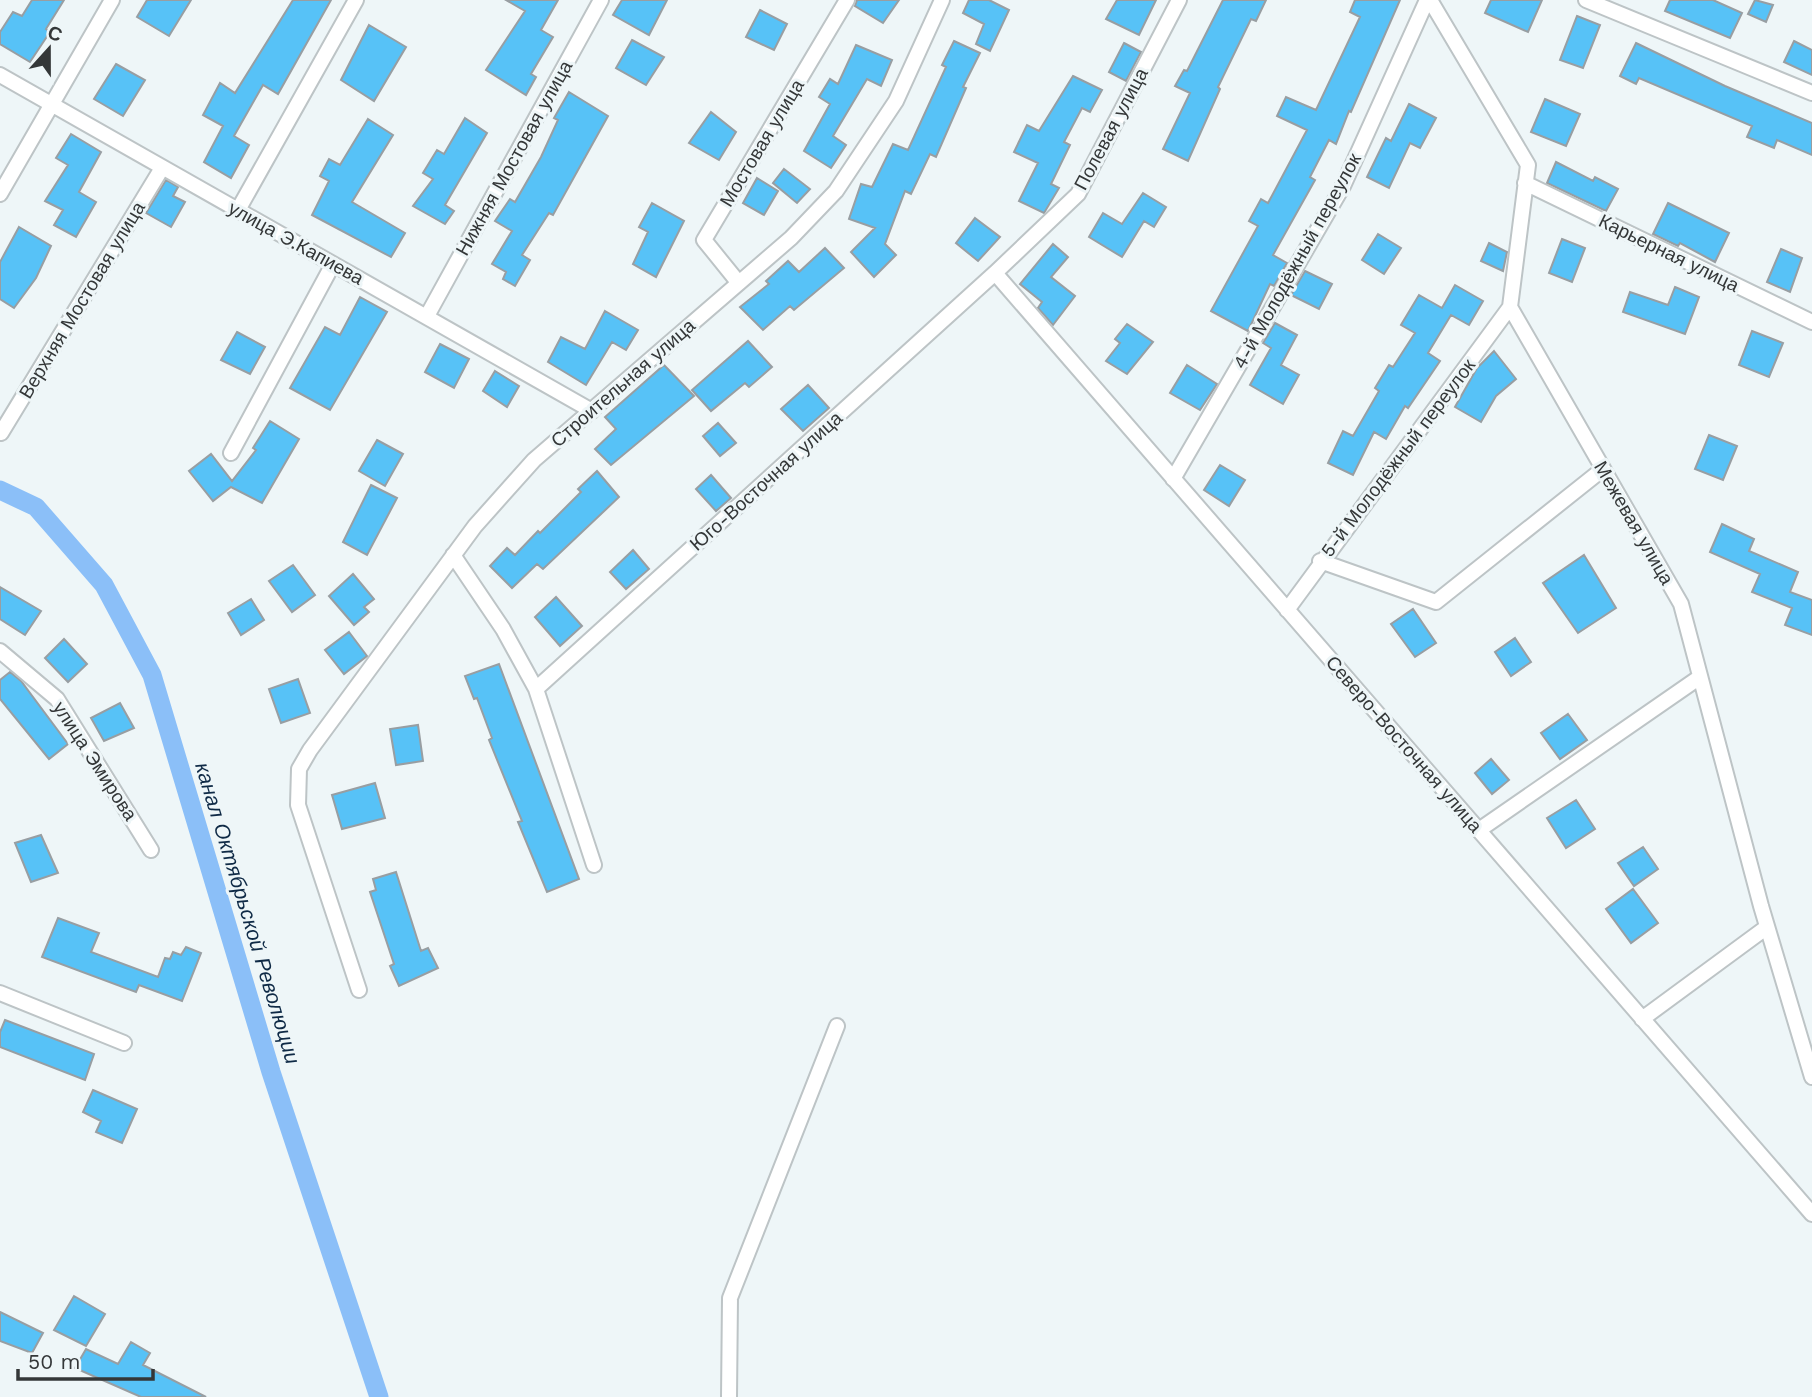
<svg xmlns="http://www.w3.org/2000/svg" width="1812" height="1397" font-family="'Work Sans',sans-serif">
<style>
.lines{fill:none;stroke-linecap:round;stroke-linejoin:round}
.canal{stroke:#8bbff8;stroke-width:19}
.building{fill:#57c2f7;stroke:#989ea2;stroke-width:2}
.minor-casing{stroke:#bdc4c6;stroke-width:18}
.minor{stroke:#fff;stroke-width:14}
.labels{text-anchor:middle;dominant-baseline:central;stroke-width:6;stroke-linejoin:round;paint-order:stroke}
.street-label{font-size:19px;fill:#343738;stroke:#eef6f8}
.water-label{font-size:21px;font-style:italic;fill:#0f2a46;stroke:#eef6f8}
</style>
<rect width="100%" height="100%" fill="#eef6f8"/>
<g class="lines">
<path class="canal" d="M0,490l36,17 68,78 48,90 119,397 108,325"/>
</g>
<path class="building" d="M32,0h32l-18,29 4,3 -20,30 -30,-18v-12l13,-20 9,4z
M147,0h44l-22,36 -32,-19z
M293,0h38l-53,94 -15,-9 -29,51 15,9 -18,33 -27,-16 19,-36 -20,-11 17,-32 15,10z
M506,0h52l-17,30 12,7 -22,37 5,3 -10,18 -40,-25 39,-59z
M622,0h45l-18,35 -36,-20z
M857,0h42l-16,23 -28,-17z
M969,0h20l20,10 -19,41 -14,-7 8,-20 -21,-11z
M1117,0h39l-17,35 -33,-16z
M1223,0h43l-10,21 -5,-2 -33,68 2,2 -32,72 -25,-12 27,-56 -15,-7 9,-16 3,1z
M1355,0h45l-49,112 -2,-1 -13,33 -7,-4 -19,37 5,3 -42,75 14,8 -13,23 -4,-2 -22,47 -37,-20 47,-85 -9,-5 12,-22 7,4 39,-73 -30,-14 9,-19 30,13 44,-93 -10,-5z
M1491,0h51l-14,32 -43,-19z
M1670,0h43l29,13 -12,25 -65,-27z
M1755,0l18,5 -7,17 -18,-8z
M760,10l27,14 -13,26 -28,-13z
M1577,16l23,9 -17,43 -23,-8z
M369,25l37,22 -32,54 -33,-21z
M632,40l32,17 -18,28 -30,-17z
M954,41l26,12 -17,34 3,1 -30,69 -6,-3 -19,40 -6,-3 -20,53 11,11 -22,22 -23,-25 24,-24 -26,-9 12,-35 11,3 21,-43 15,6 38,-83 -4,-2z
M1794,41l18,9v25l-28,-13z
M1124,43l17,9 -15,29 -17,-9z
M1636,43l89,43 87,37v32l-35,-15 -3,8 -27,-11 5,-11 -113,-48 -3,6 -16,-8z
M856,45l36,15 -11,26 -14,-7 -34,57 13,9 -15,23 -27,-17 26,-47 -11,-7 11,-18 8,5z
M116,64l29,16 -22,36 -29,-17z
M1073,76l29,14 -12,22 -8,-4 -18,34 6,3 -19,39 8,4 -15,25 -25,-12 19,-38 -24,-11 13,-27 12,6z
M569,92l39,24 -55,99 -4,-2 -27,42 8,5 -15,26 -12,-7 3,-7 -14,-8 20,-33 -17,-10 15,-22 5,3 26,-45 17,-37 -4,-2z
M1545,99l35,15 -14,32 -35,-14z
M1409,104l27,14 -16,30 -10,-5 -21,45 -22,-11 19,-39 5,3z
M711,112l25,20 -17,28 -30,-17z
M465,118l22,15 -42,72 9,6 -9,13 -32,-18 20,-27 -10,-6 14,-23 7,4z
M368,119l25,16 -41,67 53,31 -14,24 -79,-42 17,-34 -9,-5 9,-17 11,6z
M71,134l30,18 -22,40 17,10 -20,35 -22,-12 9,-15 -18,-9 23,-36 -12,-7z
M1556,162l37,19 2,-4 23,12 -12,22 -59,-28z
M784,169l26,20 -13,14 -24,-20z
M757,178l21,13 -14,24 -21,-12z
M166,180l12,7 -5,9 12,6 -14,25 -25,-14z
M1143,193l23,14 -12,20 -10,-6 -22,36 -33,-20 14,-24 19,11z
M652,203l32,18 -28,56 -23,-13 15,-32 -9,-5z
M1668,203l61,30 -14,29 -35,-19 -2,3 -25,-12z
M975,218l25,19 -22,24 -22,-18z
M19,227l32,19 -15,32 -22,30 -14,-9v-37z
M1378,234l23,14 -17,26 -22,-14z
M1562,239l23,9 -13,34 -23,-9z
M1489,243l18,9 -4,19 -22,-10z
M1053,244l15,13 -17,20 24,19 -22,29 -15,-17 4,-6 -22,-18z
M825,248l19,20 -50,42 -4,-4 -27,24 -23,-23 29,-23 -3,-3 22,-20 11,11z
M1781,249l21,9 -12,34 -23,-10z
M1305,271l27,13 -13,25 -28,-14z
M1455,285l28,16 -14,24 -18,-10 -23,38 12,8 -32,47 -3,-2 -19,33 -12,-7 -21,43 -25,-12 15,-32 10,5 26,-45 -4,-3 14,-23 4,2 22,-34 -14,-8 18,-30 23,13z
M1675,287l24,10 -14,37 -62,-22 7,-20 38,13z
M360,297l27,15 -57,98 -40,-22 35,-61 15,8z
M605,311l33,19 -12,20 -14,-8 -26,43 -38,-23 13,-25 24,12z
M1275,323l22,12 -16,30 18,10 -16,29 -33,-19 21,-37 -8,-5z
M1127,324l26,18 -26,32 -21,-13 14,-18 -5,-4z
M1752,331l31,12 -14,34 -30,-12z
M237,332l28,15 -15,27 -29,-14z
M748,341l24,26 -23,20 -4,-4 -34,28 -19,-21z
M440,344l29,15 -15,29 -29,-16z
M1494,351l22,28 -20,17 -15,26 -26,-15 22,-39z
M664,365l30,31 -83,69 -16,-16 21,-20 -11,-12z
M1187,365l30,19 -17,26 -30,-17z
M495,371l24,15 -12,21 -24,-16z
M808,385l21,23 -26,23 -22,-22z
M270,421l29,18 -37,64 -31,-16 -18,14 -24,-30 22,-17 21,27 24,-31 -3,-2z
M718,423l18,20 -16,13 -17,-20z
M1709,435l28,11 -14,34 -28,-11z
M377,440l26,14 -18,32 -26,-15z
M1220,465l25,15 -16,26 -25,-16z
M597,471l22,26 -76,72 -6,-5 -25,24 -22,-22 17,-18 8,7 23,-24 2,2 41,-41 -3,-3z
M711,475l20,23 -15,13 -20,-22z
M371,485l26,13 -30,57 -24,-13z
M1722,524l32,15 -5,12 49,21 -8,20 22,8v35l-27,-10 7,-17 -40,-16 8,-18 -50,-22z
M633,550l16,19 -23,20 -16,-17z
M1584,555l32,53 -38,25 -35,-50z
M293,565l22,30 -23,17 -23,-31z
M353,574l21,25 -10,8 5,5 -15,13 -25,-29z
M0,587l41,24 -16,24 -25,-16z
M556,597l26,29 -22,20 -25,-29z
M251,599l13,21 -23,15 -13,-22z
M1413,609l23,34 -21,14 -24,-33z
M349,632l18,24 -23,18 -19,-24z
M1515,638l16,24 -20,14 -16,-24z
M64,639l23,25 -19,18 -23,-24z
M499,664l80,215 -32,13 -29,-70 4,-1 -33,-81 3,-2 -15,-40 -3,1 -9,-23z
M10,672l11,9 47,63 -19,15 -49,-60v-19z
M298,679l12,34 -29,10 -12,-34z
M120,703l14,25 -30,13 -13,-23z
M1568,714l19,26 -27,19 -19,-26z
M418,725l5,36 -27,4 -6,-36z
M1491,759l18,21 -17,14 -17,-21z
M375,783l10,35 -43,11 -10,-34z
M1576,800l19,29 -29,19 -19,-30z
M41,835l17,38 -27,9 -16,-39z
M1643,847l15,22 -24,17 -16,-23z
M396,872l25,79 7,-3 10,20 -39,18 -9,-20 4,-2 -24,-72 6,-2 -3,-11z
M1633,889l25,34 -27,20 -25,-34z
M58,918l41,15 -8,19 67,25 7,-19 5,1 3,-7 8,3 5,-8 15,6 -19,48 -43,-16 -3,7 -94,-35z
M5,1020l89,34 -9,26 -85,-33v-15z
M93,1090l44,19 -15,34 -26,-11 5,-11 -18,-9z
M74,1296l31,18 -19,32 -32,-16z
M0,1312l43,21 -11,20 -32,-12z
M131,1342l19,11 -7,12 63,32h-65l-66,-29 11,-19 32,15z"/>
<g class="lines">
<defs>
<path id="minor" d="M1430,0l98,165 -18,142 171,297 80,302 51,171
M1586,0l226,93
M0,75l592,336
M1525,183l287,139
M0,194l112,-194
M238,210l118,-210
M995,273l817,941
M738,282l-34,-42 143,-240
M427,316l174,-316
M1,433l161,-265
M231,453l102,-189
M1173,479l170,-293 84,-186
M453,555l50,74 33,60 58,176
M1320,561l116,41 167,-133
M1287,610l223,-303
M0,651l57,48 94,151
M536,689l459,-416 83,-79 101,-194
M1479,830l221,-153
M359,990l-61,-185 1,-36 11,-19 165,-224 59,-66 257,-222 45,-47 60,-90 46,-101
M0,993l124,50
M1642,1019l125,-92
M729,1397l1,-99 107,-272"/>
</defs>
<use href="#minor" class="minor-casing"/>
<use href="#minor" class="minor"/>
</g>
<g class="labels">
<g class="street-label">
<text transform="translate(1111 129) rotate(-62)">Полевая улица</text>
<text transform="translate(762 143) rotate(-59)">Мостовая улица</text>
<text transform="translate(514 158) rotate(-61)">Нижняя Мостовая улица</text>
<text transform="translate(296 243) rotate(29)">улица Э.Капиева</text>
<text transform="translate(1669 253) rotate(26)">Карьерная улица</text>
<text transform="translate(1297 261) rotate(-61)">4-й Молодёжный переулок</text>
<text transform="translate(82 300) rotate(-59)">Верхняя Мостовая улица</text>
<text transform="translate(623 383) rotate(-41)">Строительная улица</text>
<text transform="translate(1398 458) rotate(-53)">5-й Молодёжный переулок</text>
<text transform="translate(766 481) rotate(-42)">Юго-Восточная улица</text>
<text transform="translate(1634 523) rotate(60)">Межевая улица</text>
<text transform="translate(1404 744) rotate(49)">Северо-Восточная улица</text>
<text transform="translate(95 761) rotate(57)">улица Эмирова</text>
</g>
<g class="water-label">
<text transform="translate(248 913) rotate(73)">канал Октябрьской Революции</text>
</g>
</g>
<g transform="translate(49 49) rotate(21)" stroke="#eef6f8" stroke-width="5" paint-order="stroke">
<path d="M0-5L12 26L0 18L-12 26Z" fill="#343738"/>
<text y="-10" font-size="19" font-weight="bold" text-anchor="middle" fill="#343738">С</text>
</g>
<path d="M18 1369v10h135v-10" fill="none" stroke="#343738" stroke-width="3.5"/>
<text x="28" y="1369" font-size="21" fill="#343738" stroke="#eef6f8" stroke-width="5" paint-order="stroke">50 m</text>
</svg>
